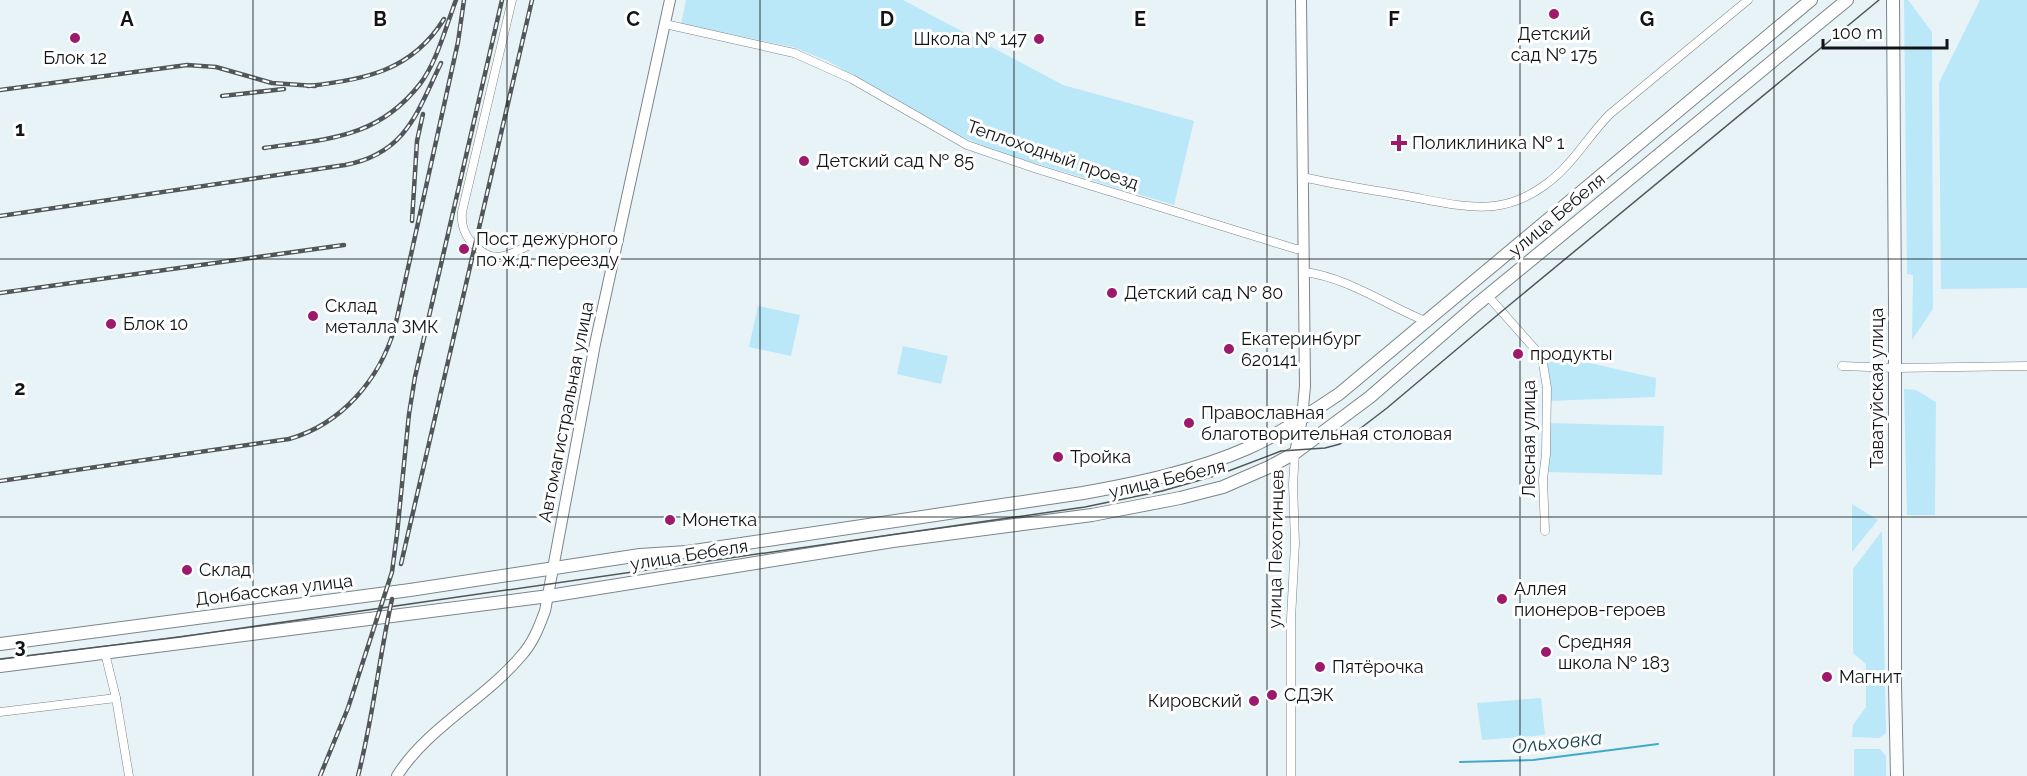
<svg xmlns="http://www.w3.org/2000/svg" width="2027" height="776" font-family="Raleway,sans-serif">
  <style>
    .green { fill: #bae8f9 }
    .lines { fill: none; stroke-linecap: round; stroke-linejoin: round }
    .stream { stroke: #43a9c9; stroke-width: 2 }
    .minor-casing { stroke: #7b8589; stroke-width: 9 }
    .secondary-casing { stroke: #7b8589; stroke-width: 12 }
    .primary-casing { stroke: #7b8589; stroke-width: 14 }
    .minor { stroke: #fff; stroke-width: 8 }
    .secondary { stroke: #fff; stroke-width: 10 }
    .primary { stroke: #fff; stroke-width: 12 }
    .tram { stroke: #515759; stroke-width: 1.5 }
    .rail-casing { stroke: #515759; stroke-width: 4.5 }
    .rail { stroke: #fff; stroke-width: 2; stroke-dasharray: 7; stroke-linecap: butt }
    .grid { fill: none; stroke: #111517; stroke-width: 1.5; stroke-opacity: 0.55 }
    .poi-dot { fill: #9c196b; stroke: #fff; stroke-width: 2 }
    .labels { text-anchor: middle; stroke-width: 6; stroke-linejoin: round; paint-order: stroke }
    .poi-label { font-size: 18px; fill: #111517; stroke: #fff; text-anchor: start }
    .street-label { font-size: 18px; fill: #111517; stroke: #fff }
    .water-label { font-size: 20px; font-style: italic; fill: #1c4856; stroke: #fff }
    .grid-label { font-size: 20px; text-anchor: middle; font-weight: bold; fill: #111517; stroke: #fff; stroke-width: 6; stroke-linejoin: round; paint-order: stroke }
  </style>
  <rect width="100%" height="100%" fill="#e8f3f8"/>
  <g class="green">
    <polygon points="686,0 903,0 1063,85 1194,121 1174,205 994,151 941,127 828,61 793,47 681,24"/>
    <polygon points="1904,0 1908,0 1932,32 1933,309 1912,340 1913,275 1907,274"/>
    <polygon points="1980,0 2027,0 2027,288 1941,289 1939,83"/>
    <polygon points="758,306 800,315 791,356 749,347"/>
    <polygon points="903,346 948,356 941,384 897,374"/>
    <polygon points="1545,353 1656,378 1655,397 1547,401"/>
    <polygon points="1904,389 1916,390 1936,402 1935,515 1907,515"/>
    <polygon points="1546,423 1664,426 1662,475 1548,472"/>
    <polygon points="1852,504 1878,520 1852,552"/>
    <polygon points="1882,531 1886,733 1879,738 1852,737 1853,725 1866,707 1866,664 1853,653 1853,569"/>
    <polygon points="1541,698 1545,735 1482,740 1477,703"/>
    <polygon points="1854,749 1880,749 1886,756 1886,776 1854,776"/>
  </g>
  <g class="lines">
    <polyline class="stream" points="1460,762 1533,760 1658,744"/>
    <g class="minor-casing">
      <g id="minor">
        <path d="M512,0L462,212C461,225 464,235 474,245C496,267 508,254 532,244C541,241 550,239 559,238C579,235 599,239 619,241"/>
        <polyline points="665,24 794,53 852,79 967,145 1037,169 1296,249 1304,249"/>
        <path d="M1303,177C1337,185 1373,190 1407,196C1435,201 1466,209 1494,206C1513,204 1530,196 1545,185C1572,166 1587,137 1610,114L1748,0"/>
        <path d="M1305,272C1349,278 1387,306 1428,322"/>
        <polyline points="1488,296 1542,357 1547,388 1546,454 1543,479 1545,531"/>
        <polyline points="1842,366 1895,368 2027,366"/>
        <polyline points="105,653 116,698 129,776"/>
        <polyline points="0,712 116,698"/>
        <polyline points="1291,776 1291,619 1295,543 1293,484 1295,453"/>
      </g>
    </g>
    <g class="secondary-casing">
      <g id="secondary">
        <polyline points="1295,453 1302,418 1305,386 1301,0"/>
        <path d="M397,776C426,729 486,698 521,656C533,643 539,627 545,611L595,344L670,0"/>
      </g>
    </g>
    <g class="primary-casing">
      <g id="primary">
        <polyline points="1893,0 1895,307 1895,685 1897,776"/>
        <path d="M0,644L410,590L640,555L687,552L1083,493C1139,483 1196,471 1248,448C1280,434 1310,413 1339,394L1811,0"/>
        <polyline points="0,666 549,596 893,541 1092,515 1180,498 1223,487 1269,467 1295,453 1370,397 1475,306 1847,0"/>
      </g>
    </g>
    <use href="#minor" class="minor"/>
    <use href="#secondary" class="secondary"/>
    <use href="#primary" class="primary"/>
    <polyline class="tram" points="0,659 180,637 1085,507 1162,491 1218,475 1281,451 1325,448 1340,444 1387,408 1501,312 1879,0"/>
    <g class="rail-casing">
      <g id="rail">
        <path d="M308,86C364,80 412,71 444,19"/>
        <polyline points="0,90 187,65 216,67 272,83 315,86"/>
        <polyline points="222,96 284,89"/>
        <path d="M264,148C327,139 377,139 420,84C437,62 446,26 456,0"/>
        <path d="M0,216L345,165C407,153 417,112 441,63"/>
        <polyline points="412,221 417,141 423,114"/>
        <polyline points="0,293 344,245"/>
        <path d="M0,481L289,439C342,424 380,379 395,327L458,42L464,0"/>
        <polyline points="401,564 532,0"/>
        <polyline points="320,776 348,708 392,572 397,534 409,414 415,377 502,0"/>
        <path d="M358,776C373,718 379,658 392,599"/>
      </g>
    </g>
    <use href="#rail" class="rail"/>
  </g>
  <path class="grid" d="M253,0V776M507,0V776M760,0V776M1014,0V776M1267,0V776M1520,0V776M1774,0V776M0,259H2027M0,517H2027"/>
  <g class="poi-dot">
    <circle cx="1554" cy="14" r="6"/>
    <circle cx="75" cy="38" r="6"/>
    <circle cx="1039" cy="39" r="6"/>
    <path d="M1396 134h6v6h6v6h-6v6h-6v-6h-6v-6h6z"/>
    <circle cx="804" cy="161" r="6"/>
    <circle cx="464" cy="249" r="6"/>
    <circle cx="1112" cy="293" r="6"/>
    <circle cx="313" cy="316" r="6"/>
    <circle cx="111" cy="324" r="6"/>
    <circle cx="1229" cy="349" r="6"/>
    <circle cx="1518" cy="354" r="6"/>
    <circle cx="1189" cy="423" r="6"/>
    <circle cx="1058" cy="457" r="6"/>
    <circle cx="670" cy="520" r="6"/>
    <circle cx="187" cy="570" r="6"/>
    <circle cx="1502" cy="599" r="6"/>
    <circle cx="1546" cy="652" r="6"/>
    <circle cx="1320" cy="667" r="6"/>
    <circle cx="1827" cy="677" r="6"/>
    <circle cx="1272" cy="695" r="6"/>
    <circle cx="1254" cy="701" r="6"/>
  </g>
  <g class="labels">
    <g class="poi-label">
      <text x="1554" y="40" text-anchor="middle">Детский<tspan x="1554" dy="21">сад № 175</tspan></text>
      <text x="1027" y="45" text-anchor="end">Школа № 147</text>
      <text x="75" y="64" text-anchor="middle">Блок 12</text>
      <text x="1412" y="149">Поликлиника № 1</text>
      <text x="816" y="167">Детский сад № 85</text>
      <text x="476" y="245">Пост дежурного<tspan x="476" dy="21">по ж.д. переезду</tspan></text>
      <text x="1124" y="299">Детский сад № 80</text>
      <text x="325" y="312">Склад<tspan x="325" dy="21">металла ЗМК</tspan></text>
      <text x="123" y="330">Блок 10</text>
      <text x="1241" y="345">Екатеринбург<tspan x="1241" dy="21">620141</tspan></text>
      <text x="1530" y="360">продукты</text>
      <text x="1201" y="419">Православная<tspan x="1201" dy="21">благотворительная столовая</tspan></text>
      <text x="1070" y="463">Тройка</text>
      <text x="682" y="526">Монетка</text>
      <text x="199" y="576">Склад</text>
      <text x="1514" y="595">Аллея<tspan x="1514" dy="21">пионеров-героев</tspan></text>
      <text x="1558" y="648">Средняя<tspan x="1558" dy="21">школа № 183</tspan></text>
      <text x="1332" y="673">Пятёрочка</text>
      <text x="1839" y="683">Магнит</text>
      <text x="1284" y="701">СДЭК</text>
      <text x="1242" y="707" text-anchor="end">Кировский</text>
    </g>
    <g class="street-label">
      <text transform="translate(1053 155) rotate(19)" y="6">Теплоходный проезд</text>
      <text transform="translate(1557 215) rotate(-40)" y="6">улица Бебеля</text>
      <text transform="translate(1877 388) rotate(-90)" y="6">Таватуйская улица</text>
      <text transform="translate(566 412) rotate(-79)" y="6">Автомагистральная улица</text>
      <text transform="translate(1529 439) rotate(-90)" y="6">Лесная улица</text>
      <text transform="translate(1167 479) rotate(-13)" y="6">улица Бебеля</text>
      <text transform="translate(1276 549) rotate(-89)" y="6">улица Пехотинцев</text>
      <text transform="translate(689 555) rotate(-9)" y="6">улица Бебеля</text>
      <text transform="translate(274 590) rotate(-7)" y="6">Донбасская улица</text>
    </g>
    <g class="water-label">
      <text transform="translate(1557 742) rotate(-6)" y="7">Ольховка</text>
    </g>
  </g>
  <g class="grid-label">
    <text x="127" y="26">A</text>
    <text x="380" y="26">B</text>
    <text x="633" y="26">C</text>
    <text x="887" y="26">D</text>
    <text x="1140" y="26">E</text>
    <text x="1394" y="26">F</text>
    <text x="1647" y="26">G</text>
    <text x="20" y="136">1</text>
    <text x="20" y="395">2</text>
    <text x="20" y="653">3</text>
  </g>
  <path d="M1823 39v9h124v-9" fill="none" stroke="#111517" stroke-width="3"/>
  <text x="1832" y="39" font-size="18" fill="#111517" stroke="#ffffff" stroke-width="4.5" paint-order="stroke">100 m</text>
</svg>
